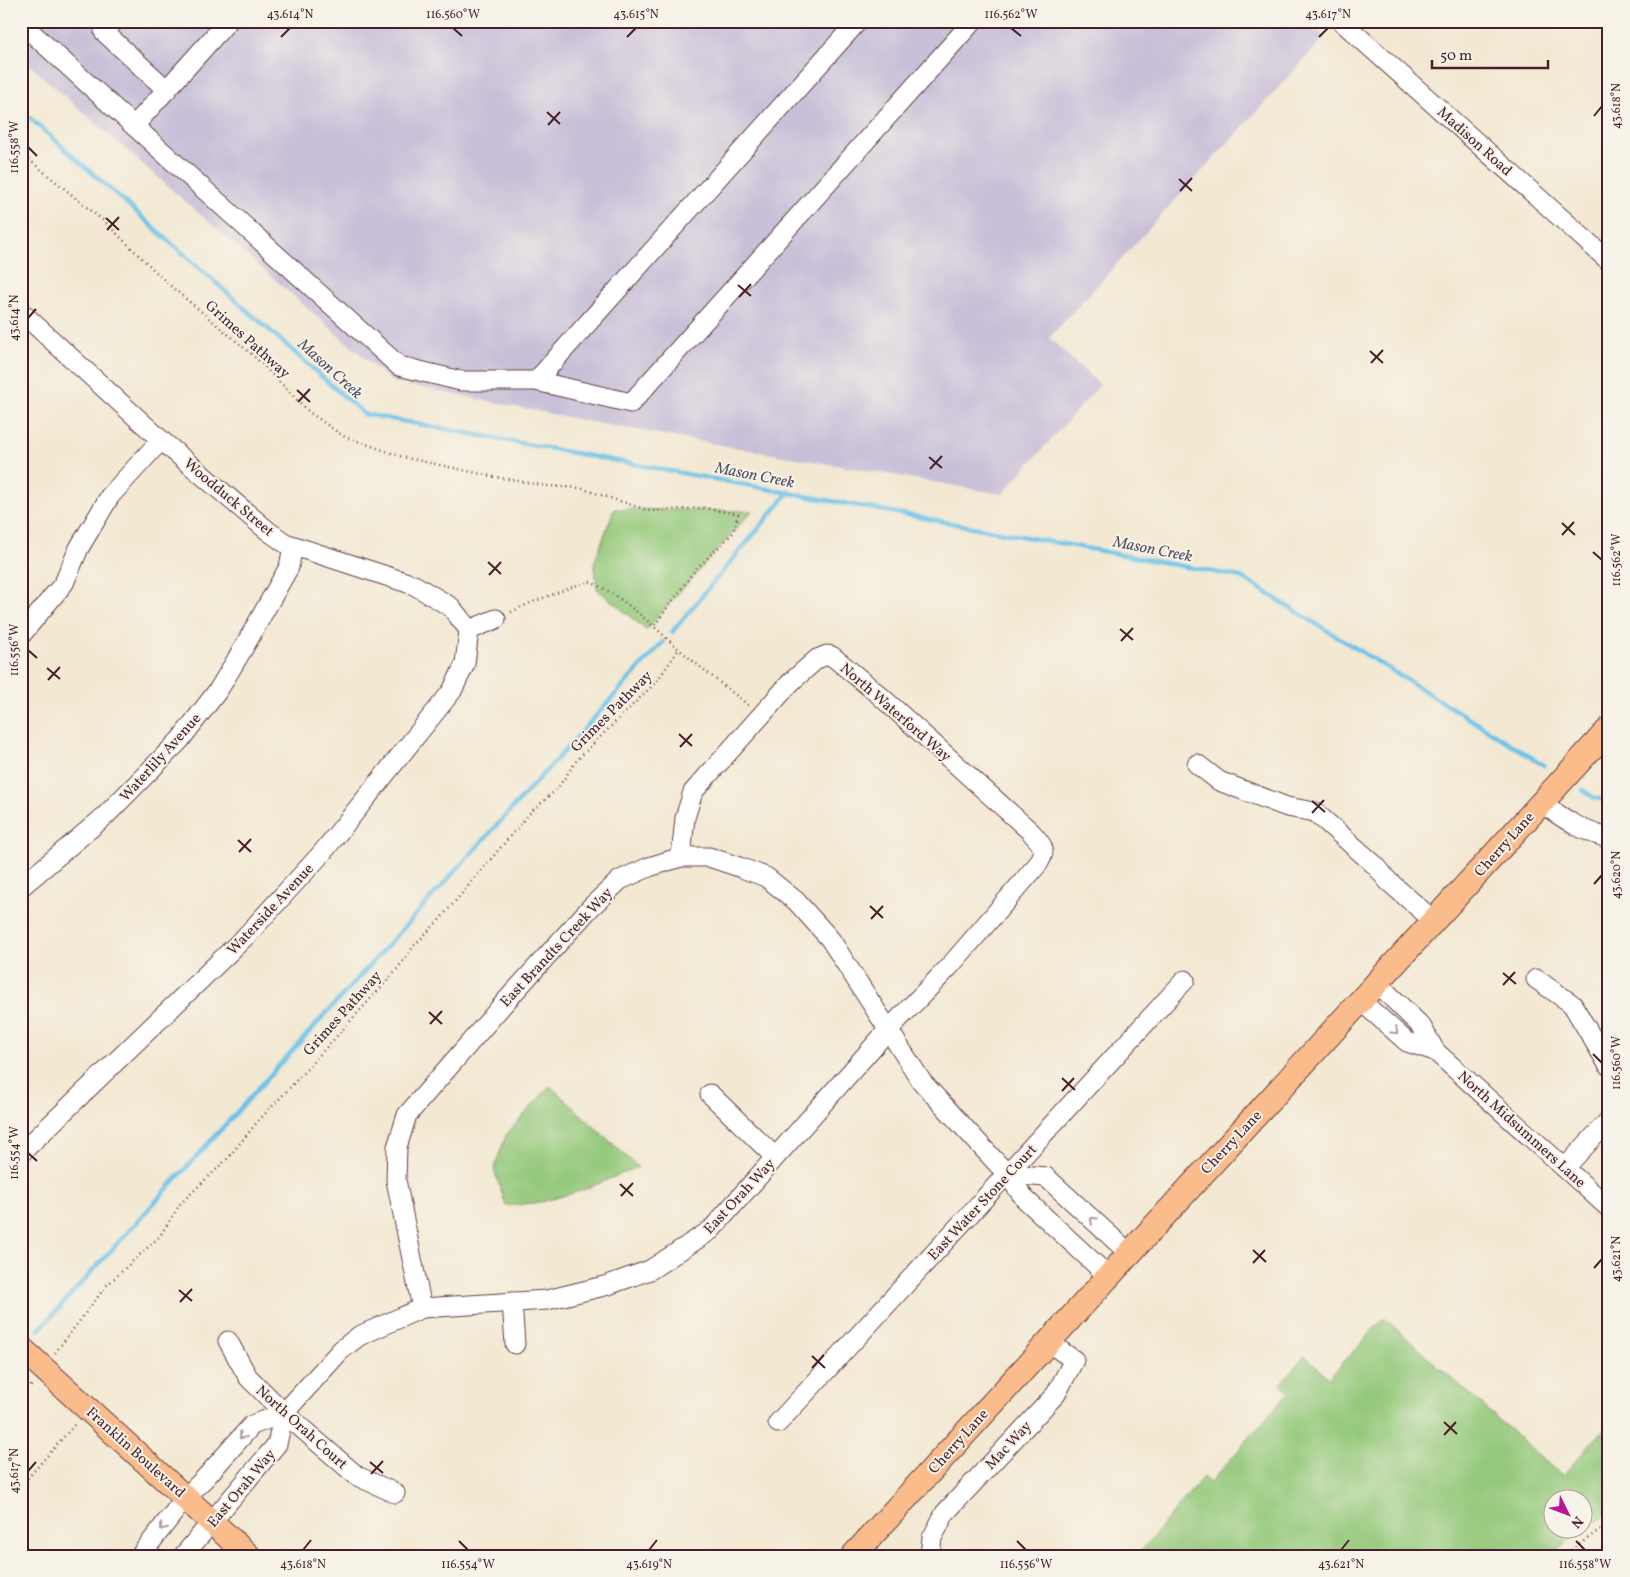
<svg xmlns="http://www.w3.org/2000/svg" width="1630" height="1577" font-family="Vollkorn,serif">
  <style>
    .industrial { fill: #c8bfd8 }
    .green { fill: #94c97b; stroke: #6f7453; fill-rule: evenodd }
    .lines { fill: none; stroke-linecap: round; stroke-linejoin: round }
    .stream { stroke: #6cc3e9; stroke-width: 4.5 }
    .minor-casing { stroke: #633d44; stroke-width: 21 }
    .major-casing { stroke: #633d44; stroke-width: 26 }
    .path { stroke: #633d44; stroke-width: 2.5; stroke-dasharray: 1 4; stroke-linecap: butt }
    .minor { stroke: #fff; stroke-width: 19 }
    .major { stroke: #f9bc8a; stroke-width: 24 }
    .oneway { stroke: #ae9aa0 }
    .ticks { fill: none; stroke: #4a1f2b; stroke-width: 2 }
    .labels { text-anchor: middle; stroke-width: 4; stroke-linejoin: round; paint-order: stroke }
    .street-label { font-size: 15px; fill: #4a1f2b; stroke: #f7f3e8 }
    .water-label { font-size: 16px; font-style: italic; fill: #545064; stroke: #f7f3e8 }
    .neatline { fill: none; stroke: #4a1f2b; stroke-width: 2 }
    .ticks-label { font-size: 12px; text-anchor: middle; fill: #4a1f2b }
  </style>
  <rect width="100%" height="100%" fill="#f7f3e8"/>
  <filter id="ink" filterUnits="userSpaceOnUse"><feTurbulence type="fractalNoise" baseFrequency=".02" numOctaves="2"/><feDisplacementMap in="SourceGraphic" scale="10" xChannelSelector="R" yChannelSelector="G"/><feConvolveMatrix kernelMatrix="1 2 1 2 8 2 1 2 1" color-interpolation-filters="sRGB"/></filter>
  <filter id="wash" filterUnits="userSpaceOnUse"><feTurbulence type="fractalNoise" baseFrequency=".0096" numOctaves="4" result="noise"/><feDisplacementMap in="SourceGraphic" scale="20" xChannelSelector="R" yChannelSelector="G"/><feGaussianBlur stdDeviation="1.12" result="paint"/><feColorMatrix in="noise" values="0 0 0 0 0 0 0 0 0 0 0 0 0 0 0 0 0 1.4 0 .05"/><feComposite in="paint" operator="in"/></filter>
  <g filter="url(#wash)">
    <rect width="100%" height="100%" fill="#f3e8d2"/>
    <polygon class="industrial" points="21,21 1308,21 1325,37 1049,338 1100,385 1002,494 601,424 392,382 21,58"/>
    <g class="green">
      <polygon points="614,509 752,511 646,630 597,589 594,563"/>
      <polygon points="550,1086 638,1167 583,1190 542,1202 506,1206 494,1169 506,1135"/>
      <path d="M1384,1318L1562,1476L1609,1424V1514L1548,1556H1137L1203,1477L1210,1483L1289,1392L1280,1384L1305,1356L1329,1378ZM1552,1500H1582V1530H1552Z"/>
    </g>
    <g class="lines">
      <g class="stream">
        <polyline points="21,110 364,414 1241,577 1544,765"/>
        <polyline points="672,632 789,492"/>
        <polyline points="1583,790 1594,798 1609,801"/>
        <polyline points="39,1330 663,642"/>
      </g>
    </g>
  </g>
  <g filter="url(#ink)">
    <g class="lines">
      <g class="minor-casing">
        <g id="minor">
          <polyline points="114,21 104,32 167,90"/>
          <polyline points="228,21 134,126 399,366 461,381 536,381 631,403 973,21"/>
          <polyline points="1341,21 1609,261"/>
          <polyline points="21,23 134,126"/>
          <polyline points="21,312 161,440 268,531 285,543 414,585 451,607 469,630"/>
          <polyline points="536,381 858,21"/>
          <polyline points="469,630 496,619"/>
          <polyline points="21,635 64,583 79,548 110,496 161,440"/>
          <polyline points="1197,764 1219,781 1287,807 1315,812 1376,866 1388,881 1434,921"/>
          <path d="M1542,803C1562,818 1583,832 1609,838"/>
          <polyline points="21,887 105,816 180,740 219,689 244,647 289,567 293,546"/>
          <polyline points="1536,979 1572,1004 1609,1066"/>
          <polyline points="1377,983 1421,1026 1435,1051 1609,1208"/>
          <polyline points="1361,1001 1407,1042 1435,1051"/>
          <polyline points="710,1094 775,1157"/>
          <polyline points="21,1153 247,935 322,853 452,691 465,664 469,630"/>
          <polyline points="1565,1168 1609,1120"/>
          <polyline points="1108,1276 1025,1199 1007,1174 1046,1177 1129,1253"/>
          <polyline points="512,1302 515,1344"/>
          <polyline points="422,1308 396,1180 397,1147 407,1115 506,1001 591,907 620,880 649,867 681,857 709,857 739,867 766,877 796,901 830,939 922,1082 1007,1174"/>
          <polyline points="228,1341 248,1377 284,1413 357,1476 395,1493"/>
          <polyline points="778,1423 1185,980"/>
          <path d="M140,1556L186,1497L206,1477L252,1425L284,1413L341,1350L359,1336L422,1308L547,1300L608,1285L650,1270L711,1230L888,1030L949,967L1038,864C1048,848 1042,845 1031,832L878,694L832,656L827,655L817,659L791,682L693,792L685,818L681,857"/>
          <polyline points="183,1556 277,1444 284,1413"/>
          <polyline points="930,1556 932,1538 945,1513 1056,1394 1074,1360 1048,1342"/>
        </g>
      </g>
      <g class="major-casing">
        <g id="major">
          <polyline points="21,1348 249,1556"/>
          <polyline points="853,1556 1609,729"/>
        </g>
      </g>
      <g class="path">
        <polyline points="21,153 106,223 166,282 255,357 309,412 343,436 403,457 495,477 547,486 580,488 650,511 704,508 738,514 733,533 695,570 654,626"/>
        <path d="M511,612L530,603L588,581C624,596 651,625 680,650C702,669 726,687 748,705"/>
        <polyline points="55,1353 107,1285 160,1236 180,1204 227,1159 259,1120 285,1093 395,972 413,947 441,918 530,813 557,789 577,760 657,681 679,649"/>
        <polyline points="21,1389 30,1387 33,1383"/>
        <polyline points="21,1486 76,1423"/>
        <polyline points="1563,1556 1609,1523"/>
        <polyline points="1592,1556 1609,1544"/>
      </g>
      <use href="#minor" class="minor"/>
      <use href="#major" class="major"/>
    </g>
    <defs><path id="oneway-chevron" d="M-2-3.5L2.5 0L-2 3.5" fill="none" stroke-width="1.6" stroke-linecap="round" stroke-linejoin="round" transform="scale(1.25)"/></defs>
    <g class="oneway">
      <use href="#oneway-chevron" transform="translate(1395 1031) rotate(42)"/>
      <use href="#oneway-chevron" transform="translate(1093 1220) rotate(-137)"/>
      <use href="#oneway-chevron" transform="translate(242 1436) rotate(131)"/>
      <use href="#oneway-chevron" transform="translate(163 1527) rotate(128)"/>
    </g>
  </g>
  <path class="ticks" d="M453,28L462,36M1011,28L1021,36M281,37L290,28M627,37L636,28M1319,37L1328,28M547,112L560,124M1594,116L1602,106M548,125L560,112M28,147L37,156M1179,179L1192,191M1180,191L1192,178M106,218L119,230M107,230L119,217M738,285L751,296M739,297L751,284M28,318L36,309M1370,351L1383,363M1371,363L1383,350M297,390L310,402M298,402L310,389M929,457L942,468M930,469L942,456M1562,523L1575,535M1562,535L1574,522M1593,552L1602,560M488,562L501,574M489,575L501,562M1120,629L1133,640M1121,641L1133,628M28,650L37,658M47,668L60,679M48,680L60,667M679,734L692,746M680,747L692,734M1312,801L1325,812M1312,813L1324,800M238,840L251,852M239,852L251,839M1594,884L1602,875M870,906L883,918M871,919L883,906M1503,973L1516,984M1503,985L1515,972M429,1012L442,1024M430,1024L442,1011M1593,1054L1602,1063M1062,1078L1075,1090M1062,1091L1074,1078M28,1153L37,1161M620,1184L633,1196M621,1196L633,1183M1253,1250L1266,1262M1253,1263L1265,1250M1594,1268L1602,1259M179,1290L192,1301M180,1302L192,1289M812,1356L825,1368M812,1368L824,1355M1444,1422L1457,1434M1444,1435L1456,1422M370,1462L383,1473M28,1471L36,1462M371,1474L383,1461M459,1541L468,1550M1017,1541L1026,1550M1576,1541L1585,1550M303,1550L311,1540M649,1550L657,1540M1341,1550L1349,1540"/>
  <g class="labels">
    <g class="street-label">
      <text transform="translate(1475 141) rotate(42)" y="5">Madison Road</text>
      <text transform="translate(248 339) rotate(42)" y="5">Grimes Pathway</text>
      <text transform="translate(229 497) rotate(40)" y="5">Woodduck Street</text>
      <text transform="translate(611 711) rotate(-45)" y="5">Grimes Pathway</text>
      <text transform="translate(896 712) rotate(41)" y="5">North Waterford Way</text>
      <text transform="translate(160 757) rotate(-48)" y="5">Waterlily Avenue</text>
      <text transform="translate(1504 844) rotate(-48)" y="5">Cherry Lane</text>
      <text transform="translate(270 909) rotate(-47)" y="5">Waterside Avenue</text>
      <text transform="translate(556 947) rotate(-47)" y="5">East Brandts Creek Way</text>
      <text transform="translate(342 1013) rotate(-48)" y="5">Grimes Pathway</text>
      <text transform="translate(1522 1129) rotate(42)" y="5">North Midsummers Lane</text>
      <text transform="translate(1231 1142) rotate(-47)" y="5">Cherry Lane</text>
      <text transform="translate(739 1196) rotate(-47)" y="5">East Orah Way</text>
      <text transform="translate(982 1202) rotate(-47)" y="5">East Water Stone Court</text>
      <text transform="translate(302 1427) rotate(42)" y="5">North Orah Court</text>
      <text transform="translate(958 1441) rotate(-48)" y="5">Cherry Lane</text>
      <text transform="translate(1008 1445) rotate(-47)" y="5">Mac Way</text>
      <text transform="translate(136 1452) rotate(42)" y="5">Franklin Boulevard</text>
      <text transform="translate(241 1488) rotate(-50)" y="5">East Orah Way</text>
    </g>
    <g class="water-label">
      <text transform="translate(331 368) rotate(42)" y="6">Mason Creek</text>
      <text transform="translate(755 474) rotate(11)" y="6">Mason Creek</text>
      <text transform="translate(1153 548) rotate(11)" y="6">Mason Creek</text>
    </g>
  </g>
  <rect width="1630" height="1577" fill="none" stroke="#f7f3e8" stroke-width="55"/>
  <g transform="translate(1568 1514) rotate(132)"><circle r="24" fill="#f7f3e8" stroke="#b29e9c"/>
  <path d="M0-4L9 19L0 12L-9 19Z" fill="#b5179e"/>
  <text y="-8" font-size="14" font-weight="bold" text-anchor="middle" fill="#4a1f2b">N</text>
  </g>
  <path d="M1432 60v8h116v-8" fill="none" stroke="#4a1f2b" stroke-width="2.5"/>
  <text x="1440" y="60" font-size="15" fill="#4a1f2b" stroke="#f7f3e8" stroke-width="4" paint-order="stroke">50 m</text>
  <rect x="28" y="28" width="1574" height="1522" class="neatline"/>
  <g class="ticks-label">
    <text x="290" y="18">43.614°N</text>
    <text x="453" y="18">116.560°W</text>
    <text x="636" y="18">43.615°N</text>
    <text x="1011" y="18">116.562°W</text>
    <text x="1328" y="18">43.617°N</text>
    <text transform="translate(1616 106) rotate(-90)" y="4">43.618°N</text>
    <text transform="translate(14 147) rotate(-90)" y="4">116.558°W</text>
    <text transform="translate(14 318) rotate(-90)" y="4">43.614°N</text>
    <text transform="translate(1616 560) rotate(-90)" y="4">116.562°W</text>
    <text transform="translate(14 650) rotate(-90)" y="4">116.556°W</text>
    <text transform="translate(1616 875) rotate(-90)" y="4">43.620°N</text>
    <text transform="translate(1616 1063) rotate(-90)" y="4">116.560°W</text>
    <text transform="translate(14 1153) rotate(-90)" y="4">116.554°W</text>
    <text transform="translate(1616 1259) rotate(-90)" y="4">43.621°N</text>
    <text transform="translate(14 1471) rotate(-90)" y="4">43.617°N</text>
    <text x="303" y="1568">43.618°N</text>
    <text x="468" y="1568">116.554°W</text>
    <text x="649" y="1568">43.619°N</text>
    <text x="1026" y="1568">116.556°W</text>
    <text x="1341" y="1568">43.621°N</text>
    <text x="1585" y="1568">116.558°W</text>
  </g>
</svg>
